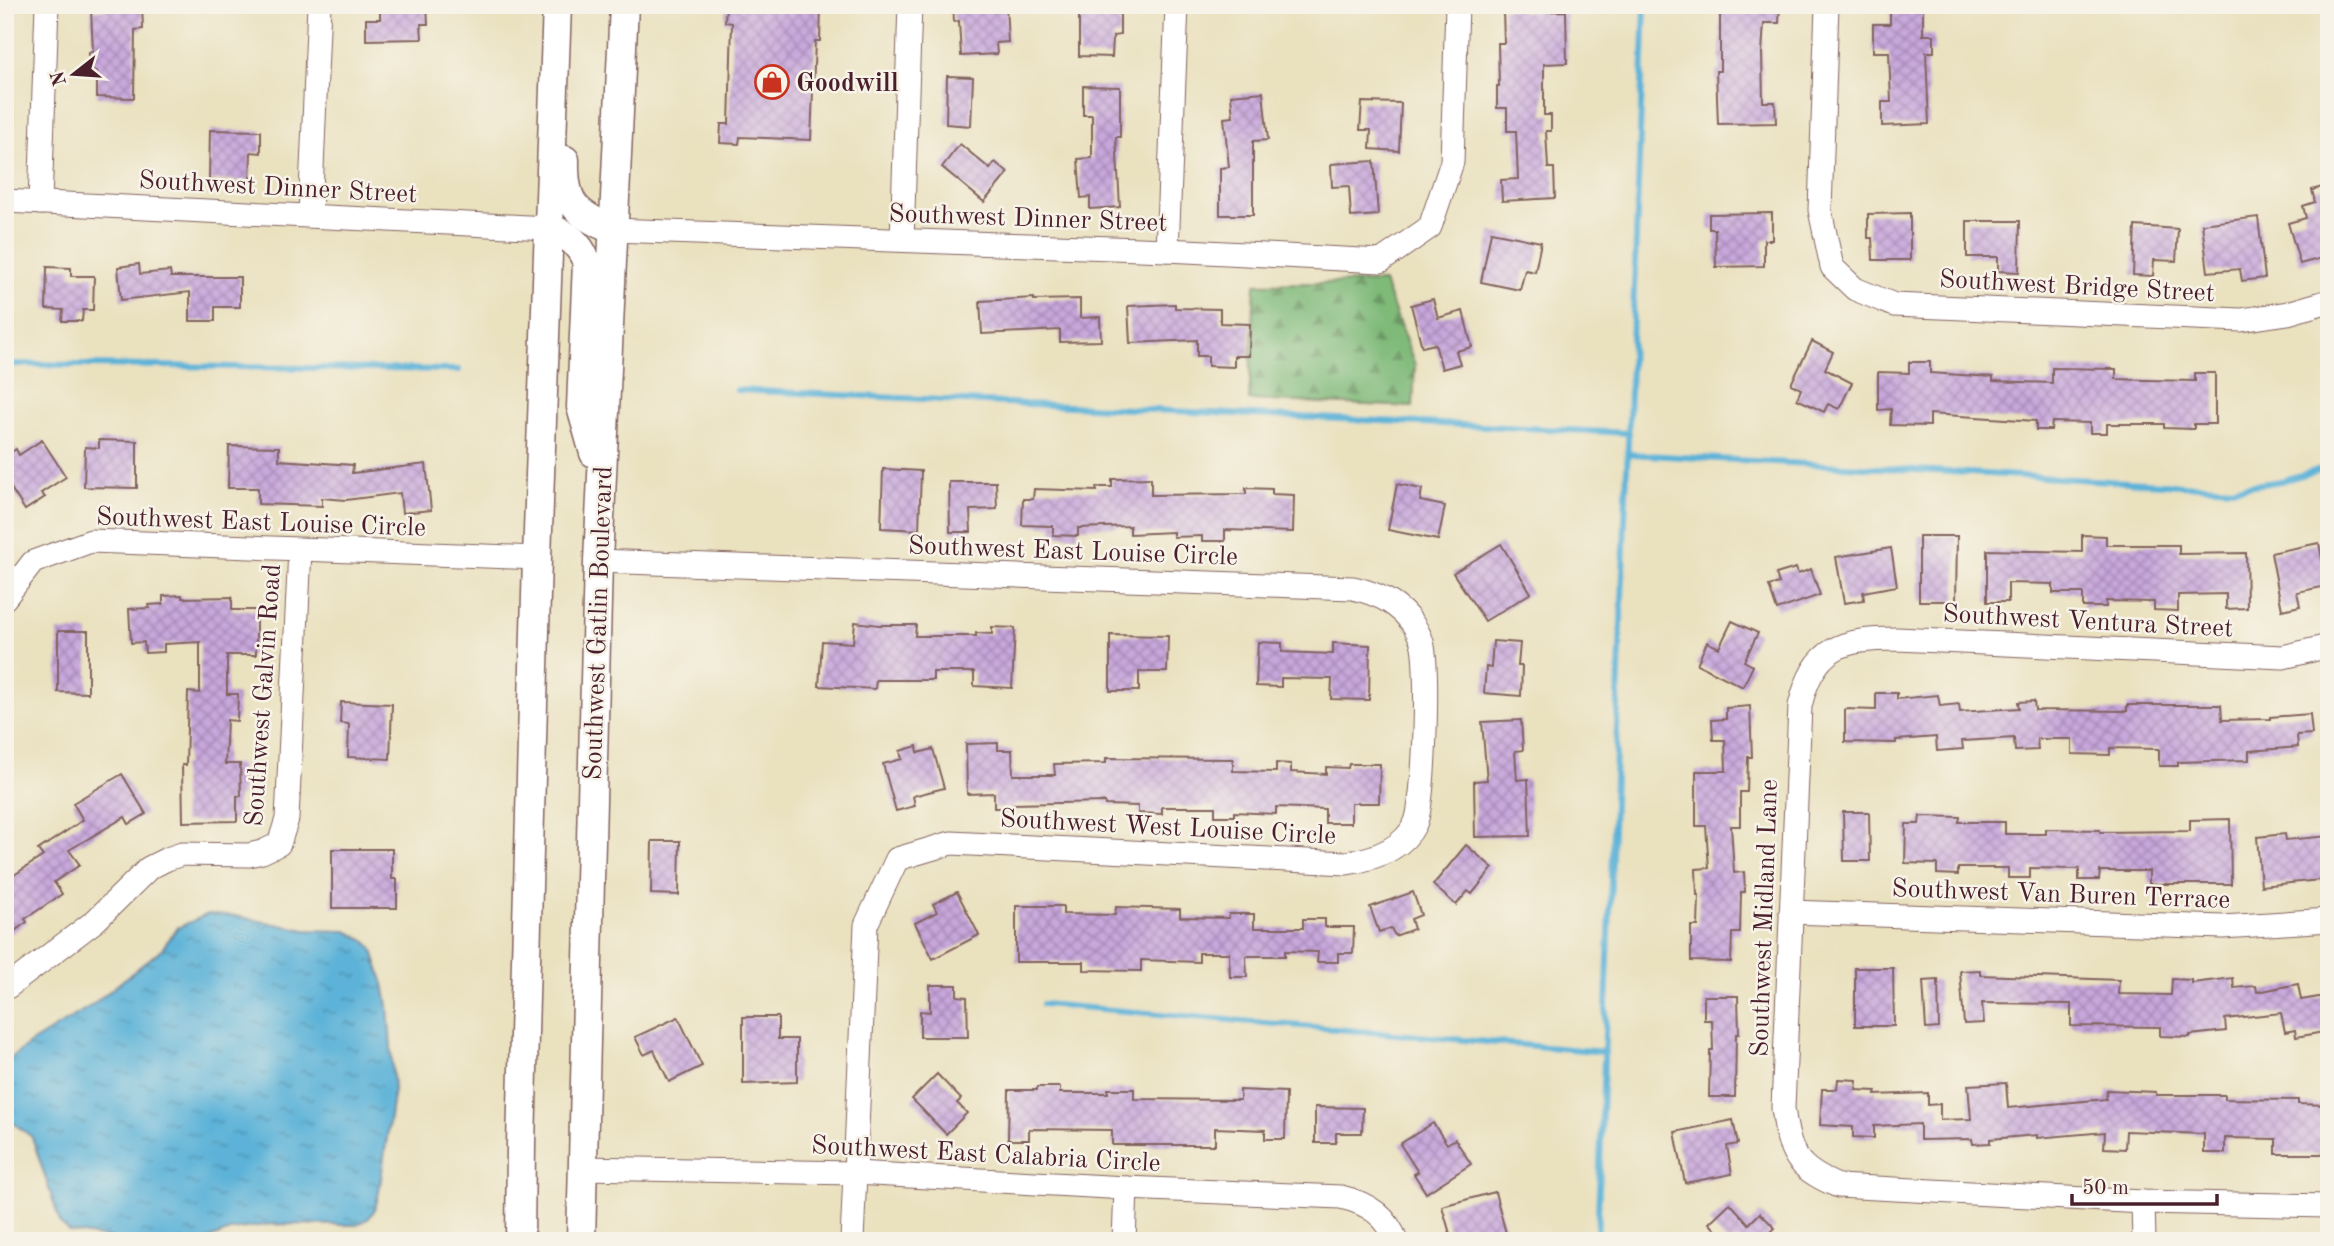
<svg xmlns="http://www.w3.org/2000/svg" width="2334" height="1246" font-family="'Old Standard TT',serif">
  <style>
    .forest { fill: url(#forest-firs); stroke: #646c52; stroke-width: 2 }
    .water { fill: url(#water-ripples); stroke: #526882; stroke-width: 2 }
    .lines { fill: none; stroke-linecap: round; stroke-linejoin: round }
    .stream { stroke: #5bb2d8; stroke-width: 6 }
    .building { fill: url(#building-cross-hatch) }
    .minor-casing { stroke: #82635f; stroke-width: 25 }
    .major-casing { stroke: #82635f; stroke-width: 31 }
    .minor { stroke: #fff; stroke-width: 23 }
    .major { stroke: #fff; stroke-width: 28 }
    .labels { text-anchor: middle; stroke-width: 5; stroke-linejoin: round; paint-order: stroke }
    .poi-label { font-size: 26px; font-weight: bold; fill: #4a1f2b; stroke: #f7f3e8; text-anchor: start }
    .street-label { font-size: 26px; fill: #4a1f2b; stroke: #f7f3e8 }
  </style>
  <defs>
    <pattern id="forest-firs" width="22" height="20" patternUnits="userSpaceOnUse" patternTransform="scale(1.75)"><rect width="22" height="20" fill="#7fba79"/><path d="M5 1l3.5 6h-7zM16 11l3.5 6h-7z" fill="#6a9763"/></pattern>
    <pattern id="water-ripples" width="26" height="14" patternUnits="userSpaceOnUse" patternTransform="scale(1.75)"><rect width="26" height="14" fill="#5bb2d8"/><path d="M2 4q2-2 4 0t4 0M15 11q2-2 4 0t4 0" fill="none" stroke="#4d90af"/></pattern>
    <pattern id="building-cross-hatch" width="8" height="8" patternUnits="userSpaceOnUse" patternTransform="scale(1.75)"><rect width="8" height="8" fill="#c8a7dc"/><path d="M0 0l8 8M0 8l8-8" fill="none" stroke="#a487b3"/></pattern>
  </defs>
  <rect width="100%" height="100%" fill="#f7f3e8"/>
  <filter id="ink" filterUnits="userSpaceOnUse"><feTurbulence type="fractalNoise" baseFrequency=".0143" numOctaves="2"/><feDisplacementMap in="SourceGraphic" scale="14" xChannelSelector="R" yChannelSelector="G"/><feConvolveMatrix kernelMatrix="1 2 1 2 8 2 1 2 1" color-interpolation-filters="sRGB"/></filter>
  <filter id="wash" filterUnits="userSpaceOnUse"><feTurbulence type="fractalNoise" baseFrequency=".00686" numOctaves="4" result="noise"/><feDisplacementMap in="SourceGraphic" scale="28" xChannelSelector="R" yChannelSelector="G"/><feGaussianBlur stdDeviation="1.57" result="paint"/><feColorMatrix in="noise" values="0 0 0 0 0 0 0 0 0 0 0 0 0 0 0 0 0 1.4 0 .05"/><feComposite in="paint" operator="in"/></filter>
  <g filter="url(#wash)">
    <rect width="100%" height="100%" fill="#eae1bf"/>
    <polygon class="forest" points="1384,282 1415,365 1413,407 1249,400 1255,284"/>
    <polygon class="water" points="208,914 236,916 305,930 347,931 365,940 372,948 384,984 388,1006 394,1089 379,1192 375,1209 369,1218 357,1225 271,1224 232,1230 205,1241 126,1241 70,1232 61,1225 32,1137 8,1119 5,1113 5,1063 28,1045 92,1005 162,949 177,928"/>
    <g class="lines">
      <g class="stream">
        <polyline points="5,364 459,370"/>
        <polyline points="737,390 1629,433"/>
        <polyline points="1628,454 2234,488 2281,481 2329,467"/>
        <polyline points="1043,1004 1605,1052"/>
        <polyline points="1597,1241 1645,5"/>
      </g>
    </g>
    <g id="blocks">
      <g class="building">
        <polygon points="107,5 142,5 143,29 135,30 134,98 97,97 97,71 89,71 89,52 93,52 91,10 107,9"/>
        <polygon points="380,5 427,5 428,24 421,24 422,39 366,40 366,19 380,19"/>
        <polygon points="726,5 821,5 820,41 815,41 811,140 740,137 739,144 720,143 721,124 729,124 732,23 725,22"/>
        <polygon points="953,5 1006,5 1008,42 996,43 997,54 961,56 959,21 954,22"/>
        <polygon points="1720,5 1780,5 1779,23 1764,23 1762,52 1763,102 1775,102 1776,123 1718,124 1716,71 1720,71"/>
        <polygon points="1890,5 1923,5 1923,35 1934,35 1934,52 1926,52 1929,124 1882,126 1882,102 1891,102 1889,52 1873,52 1873,24 1890,24"/>
        <polygon points="1522,8 1522,12 1566,11 1567,63 1544,64 1544,115 1551,115 1551,131 1546,131 1548,168 1554,168 1555,198 1502,201 1501,180 1518,179 1516,131 1507,131 1507,108 1497,108 1497,86 1499,86 1498,43 1504,43 1503,9"/>
        <polygon points="1079,11 1120,11 1120,35 1113,36 1112,57 1079,56"/>
        <polygon points="947,76 973,77 971,126 946,124"/>
        <polygon points="1083,86 1120,87 1120,137 1116,137 1120,207 1090,209 1090,197 1081,198 1078,159 1092,158 1092,115 1083,115"/>
        <polygon points="1263,92 1268,140 1253,141 1253,215 1220,215 1220,168 1229,167 1224,118 1233,117 1231,95"/>
        <polygon points="1362,102 1401,103 1399,151 1370,149 1371,130 1360,130"/>
        <polygon points="210,130 261,131 261,153 251,152 250,181 209,180"/>
        <polygon points="960,144 990,169 995,162 1008,173 984,202 942,167"/>
        <polygon points="1374,161 1378,215 1351,217 1349,186 1332,187 1331,164"/>
        <polygon points="2329,185 2329,256 2300,264 2288,223 2306,218 2303,206 2315,202 2312,190"/>
        <polygon points="1772,213 1772,240 1764,240 1764,266 1716,267 1715,229 1709,229 1709,214"/>
        <polygon points="1910,213 1910,260 1873,260 1872,238 1868,238 1868,214"/>
        <polygon points="2258,217 2265,278 2242,281 2240,269 2208,272 2202,224"/>
        <polygon points="1967,221 2020,221 2019,272 1998,271 1998,257 1967,257"/>
        <polygon points="2135,226 2178,229 2176,261 2154,260 2153,276 2133,275"/>
        <polygon points="1491,232 1541,242 1535,272 1525,270 1520,290 1481,282"/>
        <polygon points="139,264 140,274 170,271 171,277 240,277 240,307 215,307 215,321 190,321 190,292 121,300 118,267"/>
        <polygon points="47,267 71,268 71,276 94,276 93,310 83,310 82,321 62,321 63,310 46,309"/>
        <polygon points="1034,298 1034,300 1080,299 1080,318 1100,317 1101,341 1060,342 1060,330 982,334 980,301"/>
        <polygon points="1433,299 1438,318 1463,311 1472,347 1456,351 1460,364 1442,369 1435,344 1422,347 1411,305"/>
        <polygon points="1175,304 1175,308 1220,309 1220,323 1250,324 1249,356 1234,356 1234,367 1208,366 1208,356 1197,356 1197,340 1130,343 1128,306"/>
        <polygon points="1812,341 1833,352 1825,369 1852,383 1839,409 1828,404 1824,412 1797,399 1801,389 1791,384"/>
        <polygon points="1909,362 1930,362 1930,373 1993,377 1993,381 2052,383 2052,368 2116,369 2116,379 2145,380 2195,381 2195,373 2215,373 2215,424 2194,424 2194,429 2164,428 2164,424 2107,424 2107,433 2090,433 2090,423 2052,422 2051,430 2036,430 2036,421 1930,414 1930,426 1890,425 1891,409 1878,410 1878,372 1909,373"/>
        <polygon points="42,440 66,477 41,493 45,497 25,510 5,479 5,457 16,449 19,455"/>
        <polygon points="99,440 137,441 137,488 84,487 85,447 99,448"/>
        <polygon points="229,446 279,447 279,460 353,465 352,473 426,464 431,510 402,513 400,493 346,500 322,498 322,506 258,504 258,488 228,488"/>
        <polygon points="883,469 921,471 919,530 881,528"/>
        <polygon points="1151,478 1151,495 1246,494 1246,488 1272,489 1272,494 1294,495 1293,532 1225,530 1225,541 1202,541 1202,536 1173,537 1173,532 1130,534 1130,526 1078,528 1078,536 1053,535 1053,526 1022,525 1023,499 1033,499 1034,489 1097,491 1096,487 1112,487 1112,479"/>
        <polygon points="949,482 996,482 997,509 970,510 971,532 950,532"/>
        <polygon points="1397,484 1422,489 1420,501 1445,506 1438,540 1388,530"/>
        <polygon points="2082,535 2106,536 2106,545 2179,545 2179,554 2246,553 2247,608 2226,609 2226,594 2178,595 2178,611 2154,610 2154,602 2106,601 2106,607 2083,607 2083,593 2053,593 2053,584 2008,583 2008,602 1987,602 1987,550 2082,552"/>
        <polygon points="1919,536 1957,536 1956,601 1919,601"/>
        <polygon points="2319,543 2327,586 2297,592 2300,606 2282,610 2271,553"/>
        <polygon points="1501,544 1531,593 1485,621 1453,573"/>
        <polygon points="1891,548 1897,586 1863,592 1864,600 1844,603 1836,557"/>
        <polygon points="1796,568 1798,574 1811,569 1820,595 1777,610 1769,586 1779,583 1776,574"/>
        <polygon points="182,595 182,598 232,597 232,610 256,610 256,655 227,655 227,694 238,694 237,721 227,720 225,764 240,764 241,796 237,796 237,821 183,822 182,765 186,765 188,692 200,693 200,642 164,644 164,652 145,653 144,642 131,643 129,609 150,608 149,605 163,604 163,596"/>
        <polygon points="1732,621 1758,633 1744,661 1753,666 1743,687 1697,664 1707,642 1719,648"/>
        <polygon points="855,622 879,625 916,625 915,636 976,636 976,633 992,634 992,627 1015,628 1012,688 974,686 974,672 933,672 933,680 876,680 875,689 819,686 822,641 853,643"/>
        <polygon points="58,631 88,631 88,693 58,692"/>
        <polygon points="1110,635 1168,636 1167,672 1139,672 1139,691 1110,691"/>
        <polygon points="1493,641 1520,643 1518,666 1522,666 1521,696 1484,693 1486,667 1491,668"/>
        <polygon points="1258,642 1282,643 1282,652 1333,654 1333,643 1370,645 1369,700 1331,699 1332,679 1281,678 1281,687 1256,686"/>
        <polygon points="1876,693 1897,693 1897,699 1938,695 1940,706 1959,704 1960,712 2019,708 2018,702 2034,701 2035,710 2127,711 2127,705 2221,705 2222,720 2270,719 2270,717 2310,714 2312,734 2297,735 2298,747 2249,751 2249,760 2178,762 2178,766 2159,766 2159,749 2110,748 2110,755 2072,754 2072,739 2037,739 2038,750 2015,751 2014,738 1962,741 1963,749 1937,751 1936,737 1896,740 1896,743 1845,742 1845,709 1876,710"/>
        <polygon points="341,702 392,704 390,759 348,757 349,724 340,723"/>
        <polygon points="1750,706 1752,757 1748,757 1747,792 1740,792 1740,826 1731,826 1734,873 1744,872 1745,892 1741,892 1740,933 1732,933 1731,962 1691,961 1691,926 1698,926 1699,895 1697,895 1696,869 1709,868 1706,826 1696,826 1696,771 1726,771 1725,740 1713,740 1712,720 1726,719 1726,708"/>
        <polygon points="1521,720 1523,750 1515,751 1517,780 1528,779 1530,836 1475,837 1474,781 1487,780 1482,722"/>
        <polygon points="998,743 998,750 1012,750 1013,775 1055,775 1054,764 1106,763 1106,758 1233,759 1233,771 1276,772 1276,763 1291,764 1291,772 1326,774 1326,767 1348,768 1349,764 1380,764 1379,803 1351,803 1351,823 1325,823 1325,809 1276,807 1276,814 1234,812 1234,816 1215,816 1215,807 1162,807 1162,814 1138,813 1138,806 1105,805 1105,802 1013,804 1013,808 994,808 994,793 967,794 966,744"/>
        <polygon points="917,746 918,753 933,749 944,788 913,796 915,806 896,811 883,764 902,759 900,751"/>
        <polygon points="122,774 146,814 129,824 125,817 69,850 80,865 54,882 62,894 25,919 27,922 5,938 5,881 43,856 38,850 83,820 73,803"/>
        <polygon points="1843,812 1869,812 1870,861 1844,861"/>
        <polygon points="1920,816 1960,817 1959,822 2005,822 2005,834 2046,834 2046,829 2100,830 2100,832 2190,831 2190,820 2230,819 2231,884 2149,884 2149,871 2100,871 2099,880 2079,880 2079,869 2030,868 2030,878 2008,878 2008,868 1958,868 1958,875 1937,874 1937,864 1905,863 1906,824 1919,824"/>
        <polygon points="2285,834 2286,840 2329,836 2329,879 2261,886 2257,837"/>
        <polygon points="652,841 680,841 679,895 651,894"/>
        <polygon points="1466,845 1493,868 1472,894 1468,891 1456,905 1433,885"/>
        <polygon points="332,849 392,849 392,879 397,879 397,908 332,908"/>
        <polygon points="957,892 979,935 933,959 915,923 937,912 933,904"/>
        <polygon points="1413,892 1421,915 1411,919 1414,929 1395,936 1391,928 1379,932 1370,907"/>
        <polygon points="1016,906 1063,906 1063,914 1115,915 1116,907 1180,909 1180,917 1229,918 1229,914 1254,914 1254,928 1303,928 1303,919 1325,919 1325,927 1354,927 1353,953 1338,953 1338,962 1317,962 1318,952 1285,951 1285,956 1246,956 1247,977 1230,977 1229,953 1199,953 1199,962 1141,960 1141,971 1084,970 1084,962 1016,962"/>
        <polygon points="1855,968 1893,968 1894,1026 1855,1026"/>
        <polygon points="1980,970 1980,975 2119,980 2118,994 2171,995 2172,979 2192,980 2192,983 2233,978 2234,988 2256,986 2257,992 2298,984 2301,1000 2325,996 2329,1031 2296,1037 2295,1030 2285,1032 2281,1013 2225,1019 2226,1031 2190,1035 2190,1037 2160,1036 2160,1027 2071,1026 2071,1004 1982,1003 1984,1023 1964,1024 1960,971"/>
        <polygon points="1938,980 1939,1028 1926,1029 1923,981"/>
        <polygon points="930,985 957,985 957,996 967,997 968,1037 920,1037 920,1011 930,1012"/>
        <polygon points="1704,996 1738,996 1739,1034 1736,1034 1735,1097 1709,1097 1710,1050 1713,1050 1712,1020 1704,1020"/>
        <polygon points="678,1017 702,1066 669,1082 654,1050 644,1055 635,1037"/>
        <polygon points="743,1017 778,1017 778,1039 797,1039 797,1082 743,1084"/>
        <polygon points="937,1074 961,1099 957,1103 967,1113 946,1134 912,1099"/>
        <polygon points="1838,1079 1857,1080 1856,1090 1876,1091 1875,1095 1928,1093 1928,1105 1940,1104 1940,1120 1971,1119 1968,1085 2006,1083 2008,1108 2106,1099 2107,1090 2156,1092 2156,1095 2225,1095 2225,1099 2298,1100 2298,1104 2329,1105 2329,1154 2276,1154 2276,1139 2225,1138 2225,1153 2204,1153 2204,1134 2126,1131 2125,1149 2104,1148 2105,1132 2037,1138 2037,1135 1990,1139 1990,1143 1973,1144 1972,1139 1920,1140 1920,1124 1874,1126 1874,1138 1853,1137 1853,1127 1820,1125 1822,1089 1837,1089"/>
        <polygon points="1037,1087 1060,1087 1060,1093 1108,1093 1108,1089 1134,1089 1134,1099 1240,1100 1240,1090 1286,1092 1285,1139 1265,1139 1265,1130 1215,1128 1215,1145 1112,1145 1112,1130 1029,1129 1029,1140 1008,1140 1009,1090 1037,1090"/>
        <polygon points="1315,1107 1363,1108 1362,1133 1336,1133 1336,1143 1315,1143"/>
        <polygon points="1733,1120 1738,1144 1727,1146 1732,1174 1685,1183 1675,1132"/>
        <polygon points="1433,1123 1447,1144 1455,1139 1471,1164 1426,1193 1414,1174 1418,1172 1400,1144"/>
        <polygon points="1495,1192 1508,1241 1452,1241 1442,1206"/>
        <polygon points="1730,1203 1749,1224 1760,1213 1775,1228 1764,1239 1766,1241 1726,1241 1709,1223"/>
      </g>
    </g>
  </g>
  <g filter="url(#ink)">
    <use href="#blocks" fill-opacity="0" stroke="#82635f" stroke-width="2"/>
    <g class="lines">
      <g class="minor-casing">
        <g id="minor">
          <polyline points="1827,5 1820,210 1832,267 1855,289 1894,305 2241,320 2288,313 2329,301"/>
          <polyline points="2328,5 2329,6"/>
          <polyline points="5,201 548,228"/>
          <polyline points="40,203 47,5"/>
          <polyline points="310,215 319,5"/>
          <polyline points="613,230 1167,250 1381,261 1430,227 1452,162 1457,5"/>
          <polyline points="902,240 910,5"/>
          <polyline points="1167,250 1177,5"/>
          <path d="M598,561L1353,588C1379,594 1400,604 1415,627C1417,631 1421,637 1422,642C1429,665 1425,804 1415,824C1403,849 1373,859 1347,863L951,843L897,859L866,925L852,1241"/>
          <polyline points="5,598 33,562 91,541 537,558"/>
          <path d="M2329,646L2283,657L1897,639C1841,639 1814,647 1800,706L1783,1108C1789,1153 1795,1168 1838,1186L2143,1202L2329,1206"/>
          <polyline points="1791,912 2223,927 2329,920"/>
          <polyline points="5,989 95,921 149,868 167,859 182,854 249,855 262,852 279,844 287,819 300,550"/>
          <path d="M582,1168L855,1173L1126,1188L1341,1197C1367,1203 1387,1215 1396,1241"/>
          <polyline points="2143,1202 2144,1241"/>
          <polyline points="1124,1241 1126,1188"/>
        </g>
      </g>
      <g class="major-casing">
        <g id="major">
          <path d="M565,160C564,203 574,213 613,230"/>
          <path d="M548,228C568,234 579,243 587,262L581,407L594,453"/>
          <polyline points="520,1241 521,1144 537,558 557,5"/>
          <polyline points="581,1241 598,561 624,5"/>
        </g>
      </g>
      <use href="#minor" class="minor"/>
      <use href="#major" class="major"/>
    </g>
  </g>
  <defs>
    <g id="shop-ring" transform="scale(1.75)"><circle r="9.5" fill="#f7f3e8" stroke="#c8321e" stroke-width="1.5"/><path d="M-5-2.5h2.3a2.7 3.5 0 0 1 5.4 0H5L5.5 6h-11ZM-1.5-2.5h3a1.5 2.3 0 0 0-3 0Z" fill="#c8321e"/></g>
  </defs>
  <g fill-rule="evenodd">
    <use href="#shop-ring" x="772" y="82"/>
  </g>
  <g class="labels">
    <g class="poi-label">
      <text x="796" y="91">Goodwill</text>
    </g>
    <g class="street-label">
      <text transform="translate(278 186) rotate(3)" y="9">Southwest Dinner Street</text>
      <text transform="translate(1028 217) rotate(2)" y="9">Southwest Dinner Street</text>
      <text transform="translate(2077 285) rotate(3)" y="9">Southwest Bridge Street</text>
      <text transform="translate(261 521) rotate(2)" y="9">Southwest East Louise Circle</text>
      <text transform="translate(1073 550) rotate(2)" y="9">Southwest East Louise Circle</text>
      <text transform="translate(2088 620) rotate(3)" y="9">Southwest Ventura Street</text>
      <text transform="translate(597 623) rotate(-88)" y="9">Southwest Gatlin Boulevard</text>
      <text transform="translate(262 695) rotate(-86)" y="9">Southwest Galvin Road</text>
      <text transform="translate(1168 826) rotate(3)" y="9">Southwest West Louise Circle</text>
      <text transform="translate(2061 893) rotate(2)" y="9">Southwest Van Buren Terrace</text>
      <text transform="translate(1763 918) rotate(-88)" y="9">Southwest Midland Lane</text>
      <text transform="translate(986 1153) rotate(3)" y="9">Southwest East Calabria Circle</text>
    </g>
  </g>
  <rect width="2334" height="1246" fill="none" stroke="#f7f3e8" stroke-width="28"/>
  <g transform="translate(74 74) rotate(253)" stroke="#f7f3e8" stroke-width="5" paint-order="stroke">
  <path d="M0-5L12 26L0 18L-12 26Z" fill="#4a1f2b"/>
  <text y="-10" font-size="19" font-weight="bold" text-anchor="middle" fill="#4a1f2b">N</text>
  </g>
  <path d="M2072 1194v10h145v-10" fill="none" stroke="#4a1f2b" stroke-width="3.5"/>
  <text x="2082" y="1194" font-size="21" fill="#4a1f2b" stroke="#f7f3e8" stroke-width="5" paint-order="stroke">50 m</text>
</svg>
